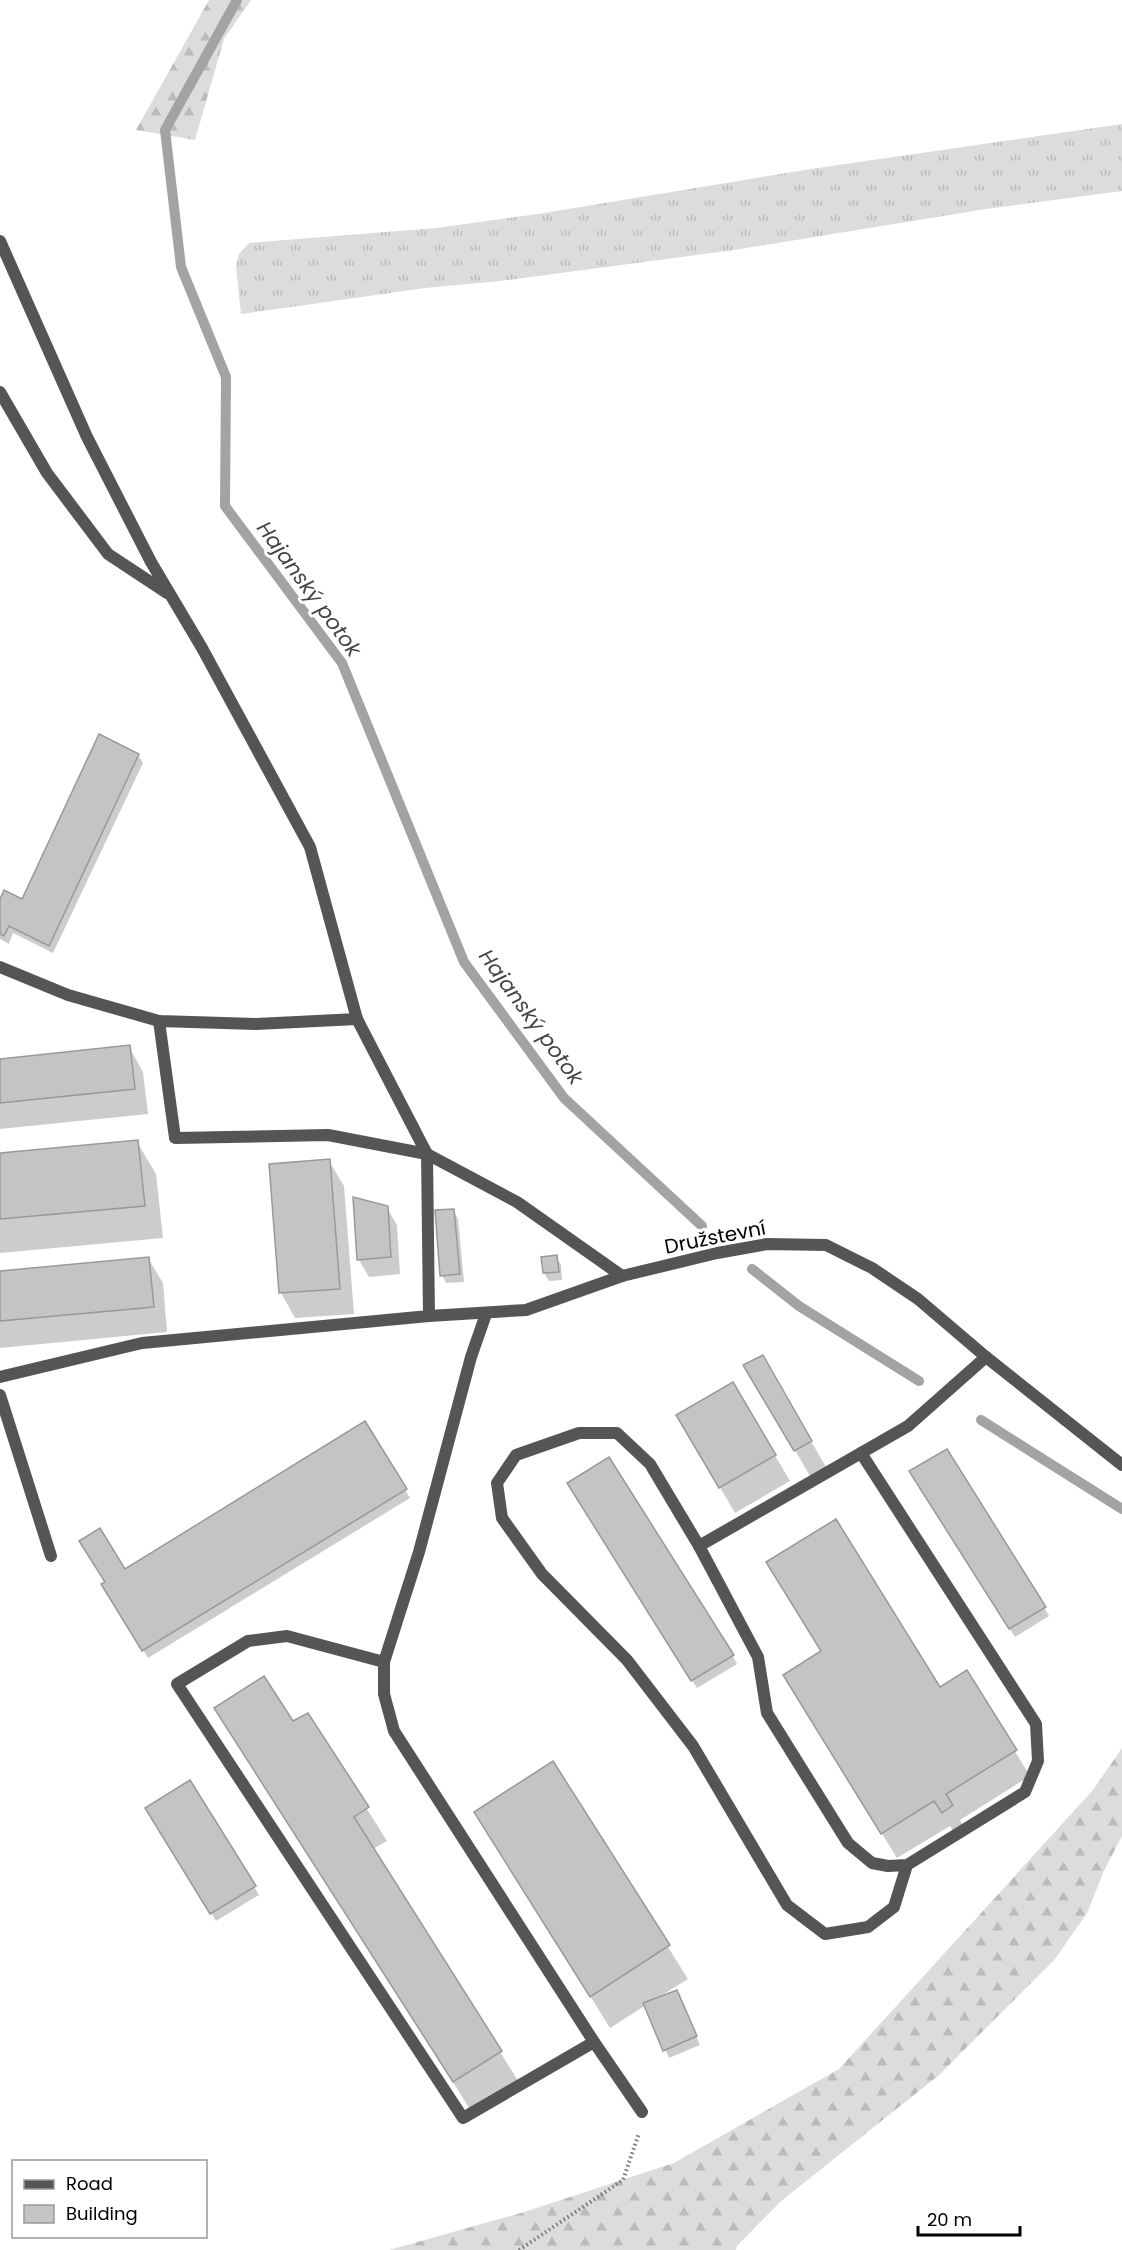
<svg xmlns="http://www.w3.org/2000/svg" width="1122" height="2250" font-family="Poppins,sans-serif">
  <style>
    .grass { fill: url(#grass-tufts) }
    .forest { fill: url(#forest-firs) }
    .shadow { fill: #0003 }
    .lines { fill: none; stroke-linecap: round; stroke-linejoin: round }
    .stream { stroke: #a3a3a3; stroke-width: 10 }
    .building { fill: #c4c4c4; stroke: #999; stroke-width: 1.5 }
    .path { stroke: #777; stroke-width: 4; stroke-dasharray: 1.5 3; stroke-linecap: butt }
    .service { stroke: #555; stroke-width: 12 }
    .minor { stroke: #555; stroke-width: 12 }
    .labels { text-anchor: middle; stroke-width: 6; stroke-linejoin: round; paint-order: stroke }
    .street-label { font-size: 20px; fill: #000; stroke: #fff }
    .water-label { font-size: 21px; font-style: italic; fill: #444; stroke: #fff }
  </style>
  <defs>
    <pattern id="grass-tufts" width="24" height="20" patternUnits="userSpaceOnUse" patternTransform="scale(1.5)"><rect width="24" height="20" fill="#dcdcdc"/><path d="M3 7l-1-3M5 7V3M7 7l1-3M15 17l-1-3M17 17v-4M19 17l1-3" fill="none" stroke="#bbb"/></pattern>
    <pattern id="forest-firs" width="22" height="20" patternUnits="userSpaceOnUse" patternTransform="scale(1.5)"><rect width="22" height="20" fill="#dcdcdc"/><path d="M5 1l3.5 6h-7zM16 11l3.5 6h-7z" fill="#bbb"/></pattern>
  </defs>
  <rect width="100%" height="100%" fill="#fff"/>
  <polygon class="grass" points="1122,124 1122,191 986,209 734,250 500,281 425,288 241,314 236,266 239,254 249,243 436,228 538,214 811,169"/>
  <g class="forest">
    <polygon points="209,0 251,0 224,39 195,140 136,130"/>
    <polygon points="1122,1748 1122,1836 1103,1873 1087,1913 1055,1959 939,2075 780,2202 737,2246 736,2250 389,2250 521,2213 674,2163 839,2069 1093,1790"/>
  </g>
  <g class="shadow">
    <polygon points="138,755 143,763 53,953 13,933 9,944 0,939 0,903 23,901"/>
    <polygon points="129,1047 143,1072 148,1114 0,1129 0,1061"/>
    <polygon points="137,1142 156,1174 163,1238 0,1253 0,1155"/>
    <polygon points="329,1161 344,1186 354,1314 295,1318 281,1293 270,1166"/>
    <polygon points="355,1199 387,1208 397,1225 400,1274 369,1277 359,1260"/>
    <polygon points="453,1210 458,1219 464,1282 446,1283 442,1275"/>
    <polygon points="556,1257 561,1265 562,1280 549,1281 544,1273"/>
    <polygon points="148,1258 163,1283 167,1332 0,1348 0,1272"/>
    <polygon points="762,1357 826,1467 810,1476 746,1366"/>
    <polygon points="733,1384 790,1481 735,1513 678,1416"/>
    <polygon points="365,1424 410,1498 148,1658 103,1585"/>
    <polygon points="916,1480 1044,1607 1049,1616 1015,1637"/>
    <polygon points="573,1492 732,1655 737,1664 697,1688"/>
    <polygon points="966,1672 1030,1776 960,1820 966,1831 957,1837 950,1826 897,1858 799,1700 939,1689"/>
    <polygon points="216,1708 292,1723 308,1715 387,1841 373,1849 520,2084 473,2114"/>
    <polygon points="553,1763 688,1979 659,1997 681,2000 700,2045 669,2058 646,2005 610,2028 476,1812"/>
    <polygon points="190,1782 259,1895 216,1921 147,1808"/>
  </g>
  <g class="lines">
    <g class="stream">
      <polyline points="237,0 165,130 181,267 226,377 225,506 342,663 464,962 564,1098 702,1226"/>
      <polyline points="752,1269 799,1306 919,1381"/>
      <polyline points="981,1420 1122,1509"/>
    </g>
  </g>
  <g class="building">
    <polygon points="99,734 139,754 49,946 9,926 4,936 0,934 0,899 4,890 22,899"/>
    <polygon points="130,1045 135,1089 0,1103 0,1059"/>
    <polygon points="138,1140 145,1206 0,1219 0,1153"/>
    <polygon points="330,1159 340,1289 279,1293 269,1164"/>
    <polygon points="353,1197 388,1206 391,1257 357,1260"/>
    <polygon points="454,1209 460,1274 440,1276 435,1210"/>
    <polygon points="557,1255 559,1272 543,1273 541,1257"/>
    <polygon points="149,1257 154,1307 0,1321 0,1271"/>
    <polygon points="763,1355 812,1441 794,1451 743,1365"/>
    <polygon points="733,1382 776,1455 719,1488 676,1415"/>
    <polygon points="365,1421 407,1489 142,1651 101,1584 105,1582 79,1541 100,1528 125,1569"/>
    <polygon points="947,1449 1046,1607 1009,1629 909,1471"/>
    <polygon points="609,1457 734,1655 691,1681 567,1483"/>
    <polygon points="836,1519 940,1687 967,1670 1017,1750 946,1794 953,1805 942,1813 934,1801 881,1834 783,1675 821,1651 766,1562"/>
    <polygon points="264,1676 293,1721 308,1713 369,1807 354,1817 502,2051 453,2082 214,1708"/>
    <polygon points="553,1761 670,1945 590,1997 474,1812"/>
    <polygon points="190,1780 256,1886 210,1914 145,1808"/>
    <polygon points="677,1990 697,2036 663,2051 643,2003"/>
  </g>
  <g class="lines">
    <polyline class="path" points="519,2250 623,2180 639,2133"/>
    <g class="service">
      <polyline points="0,241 87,437 151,562 202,648 310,847 357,1019 427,1154 429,1316 142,1343 0,1377"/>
      <polyline points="0,392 47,473 108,554 167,593"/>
      <polyline points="0,967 68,995 159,1021 256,1024 357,1019"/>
      <polyline points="159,1021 175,1138 328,1135 427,1154 517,1202 622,1276"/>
      <polyline points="0,1395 51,1556"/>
      <polyline points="861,1453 1036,1724 1038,1761 1025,1792 907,1865 888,1866 872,1863 848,1843 767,1713 758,1657 699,1546 650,1464 617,1433 579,1433 516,1455 497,1483 502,1518 542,1574 627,1660 693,1746 787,1905 825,1934 868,1927 894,1907 907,1865"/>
      <polyline points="699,1546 908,1426 986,1357"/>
      <polyline points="384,1662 287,1636 248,1641 177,1684 463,2118 594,2042 394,1731 384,1694 384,1662 419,1552 471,1357 486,1314"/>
      <polyline points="594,2042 642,2112"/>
    </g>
    <polyline class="minor" points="429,1316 526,1310 622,1276 717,1253 767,1244 826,1245 872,1268 918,1299 986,1357 1122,1465"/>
  </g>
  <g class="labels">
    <g class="street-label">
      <text transform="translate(715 1237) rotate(-11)" y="7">Družstevní</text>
    </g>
    <g class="water-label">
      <text transform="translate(309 589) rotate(54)" y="7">Hajanský potok</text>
      <text transform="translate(531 1017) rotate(54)" y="7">Hajanský potok</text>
    </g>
  </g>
  <rect x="12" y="2160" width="195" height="78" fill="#ffffff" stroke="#999999" stroke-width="1.5"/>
  <rect x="24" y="2180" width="30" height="9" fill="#555555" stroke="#999999" stroke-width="1.5"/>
  <text x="66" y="2190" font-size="18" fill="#000000">Road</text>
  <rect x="24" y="2205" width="30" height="18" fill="#c4c4c4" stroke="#999999" stroke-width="1.5"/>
  <text x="66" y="2220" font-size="18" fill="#000000">Building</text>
  <path d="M918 2226v9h102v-9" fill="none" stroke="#000000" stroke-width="3"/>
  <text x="927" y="2226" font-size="18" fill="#000000" stroke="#ffffff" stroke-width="4.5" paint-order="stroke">20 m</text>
</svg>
